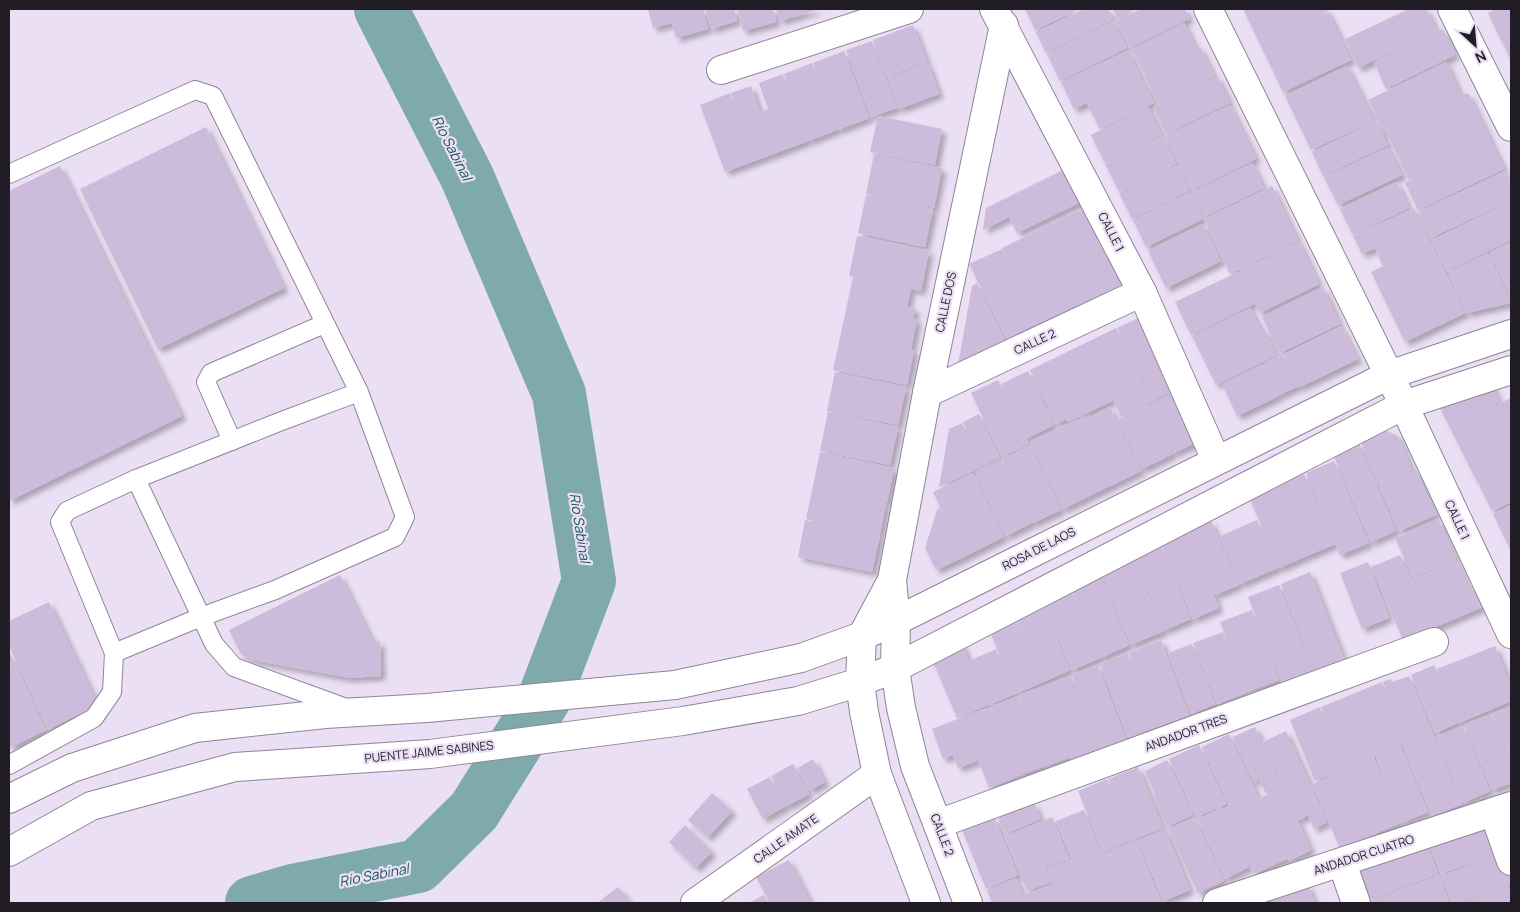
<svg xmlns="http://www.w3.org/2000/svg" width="1520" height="912" font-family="Manrope,sans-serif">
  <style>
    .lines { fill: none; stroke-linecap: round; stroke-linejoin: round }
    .river { stroke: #7eaaac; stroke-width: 54 }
    .building { fill: #ccbbda; filter: url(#shadow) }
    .service-casing { stroke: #8f8597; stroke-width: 20 }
    .minor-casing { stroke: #8f8597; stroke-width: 30 }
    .tertiary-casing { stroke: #8f8597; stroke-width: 30 }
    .secondary-casing { stroke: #8f8597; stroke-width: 30 }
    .service { stroke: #fff; stroke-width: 18 }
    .minor { stroke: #fff; stroke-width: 28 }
    .tertiary { stroke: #fff; stroke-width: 28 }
    .secondary { stroke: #fff; stroke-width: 28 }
    .labels { text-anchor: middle; stroke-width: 4.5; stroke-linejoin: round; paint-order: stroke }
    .street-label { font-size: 12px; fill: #211d24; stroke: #eadff4 }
    .water-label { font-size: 14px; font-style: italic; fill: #17565a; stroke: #eadff4 }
  </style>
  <defs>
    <filter id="shadow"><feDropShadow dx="4.5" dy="4.5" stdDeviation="2.5" flood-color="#0004"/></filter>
  </defs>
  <rect width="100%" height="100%" fill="#eadff4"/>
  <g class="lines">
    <polyline class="river" points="252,903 293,891 418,866 474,811 544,699 589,581 559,394 467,177 381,9"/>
  </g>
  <g class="building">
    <polygon points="648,9 703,9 708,29 676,38 672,23 653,28"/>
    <polygon points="705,9 734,9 737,21 711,29"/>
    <polygon points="737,9 773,9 776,22 743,31"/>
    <polygon points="776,9 819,9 780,21"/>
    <polygon points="1025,9 1080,9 1035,30"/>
    <polygon points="1084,9 1108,9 1113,20 1046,53 1036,32"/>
    <polygon points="1113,9 1136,9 1117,18"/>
    <polygon points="1141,9 1185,9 1189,19 1130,48 1116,21"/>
    <polygon points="1243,9 1326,9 1328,11 1291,30 1328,12 1351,60 1283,92"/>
    <polygon points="1409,9 1426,9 1437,31 1358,68 1345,39"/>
    <polygon points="1496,9 1511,9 1511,36 1501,41 1488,13"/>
    <polygon points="1114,21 1127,48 1060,81 1047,54"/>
    <polygon points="1184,23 1196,48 1144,74 1132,49"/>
    <polygon points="913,25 927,62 887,77 873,40"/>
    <polygon points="1443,29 1455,55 1386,89 1374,62"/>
    <polygon points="1511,37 1511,61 1502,41"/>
    <polygon points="872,41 897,108 871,117 846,50"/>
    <polygon points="1200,47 1214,76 1158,104 1144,75"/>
    <polygon points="1128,50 1141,77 1074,109 1061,82"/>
    <polygon points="844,51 869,118 838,130 813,63"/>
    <polygon points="1446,62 1461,96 1468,93 1491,141 1409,180 1386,131 1384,133 1368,100"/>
    <polygon points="812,63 837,130 809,141 784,74"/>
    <polygon points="928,63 939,94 899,109 888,78"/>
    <polygon points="1347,66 1374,121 1311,150 1285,96"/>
    <polygon points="783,74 808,141 725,172 700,105 730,93 743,130 731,93 751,86 760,112 768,109 759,83"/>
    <polygon points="1217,76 1230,103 1166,134 1153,107"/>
    <polygon points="1141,78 1154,103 1100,129 1087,104"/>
    <polygon points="1230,105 1256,159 1191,191 1165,136"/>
    <polygon points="1148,107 1162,135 1105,163 1091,135"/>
    <polygon points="878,116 942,129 935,165 870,152"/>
    <polygon points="1376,121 1388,145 1323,176 1312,152"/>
    <polygon points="206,127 284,288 158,349 80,189"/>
    <polygon points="1163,136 1176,164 1119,192 1105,164"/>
    <polygon points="1491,142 1504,169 1418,210 1405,183"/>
    <polygon points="1388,147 1402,175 1338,205 1324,177"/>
    <polygon points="874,154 942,168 934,208 866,194"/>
    <polygon points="1252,163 1264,188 1204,217 1192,192"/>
    <polygon points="1177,165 1189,191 1132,219 1119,193"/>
    <polygon points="60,166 182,416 9,501 9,191"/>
    <polygon points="1065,169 1081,202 1017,233 1009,217 983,230 986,208"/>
    <polygon points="1505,171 1511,184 1511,200 1431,238 1419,211"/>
    <polygon points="1397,182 1409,208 1353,235 1340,209"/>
    <polygon points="1272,186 1298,241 1230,274 1204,219"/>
    <polygon points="1190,192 1203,219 1146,247 1133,220"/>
    <polygon points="866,195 933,209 925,247 858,233"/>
    <polygon points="1511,201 1511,240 1447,271 1432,240"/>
    <polygon points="1090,205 1129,285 1042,328 1002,248"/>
    <polygon points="1414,208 1465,313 1405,342 1371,272 1383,266 1375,248 1362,254 1353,236"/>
    <polygon points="1203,224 1221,261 1166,288 1148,251"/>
    <polygon points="857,236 929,251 921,291 849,276"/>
    <polygon points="1299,242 1319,284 1260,313 1239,271"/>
    <polygon points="1511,242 1511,298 1490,252"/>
    <polygon points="1002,249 1041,329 1009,344 969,264"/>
    <polygon points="1488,253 1511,303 1467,313 1448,272"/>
    <polygon points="1238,272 1254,304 1191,335 1175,302"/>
    <polygon points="853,277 911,289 907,307 915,308 913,319 917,319 911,350 914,351 907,385 833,370"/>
    <polygon points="977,283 1007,345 958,365 972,286"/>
    <polygon points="1323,287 1340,324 1280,353 1262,317"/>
    <polygon points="1250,308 1261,330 1264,329 1277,355 1216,385 1192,336"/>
    <polygon points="1140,317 1167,374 1145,385 1117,328"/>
    <polygon points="1341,326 1358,359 1300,387 1284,354"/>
    <polygon points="1116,328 1144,386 1113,401 1099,372 1112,401 1085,414 1071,385 1084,415 1068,422 1066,419 1056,424 1030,370"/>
    <polygon points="1283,354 1299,386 1279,395 1264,363"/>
    <polygon points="1263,364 1279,396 1237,416 1222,384"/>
    <polygon points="1028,371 1054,425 1027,438 1001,384"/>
    <polygon points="835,372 906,387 898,425 827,411"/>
    <polygon points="1172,373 1179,388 1121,417 1114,401"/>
    <polygon points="998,380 1029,444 1002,457 971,393"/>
    <polygon points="1489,380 1500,402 1450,428 1439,406"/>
    <polygon points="1180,389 1204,439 1174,453 1150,404"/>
    <polygon points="1511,398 1511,467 1478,484 1450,428"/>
    <polygon points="1149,404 1173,454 1142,469 1118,419"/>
    <polygon points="1110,407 1141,471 1063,509 1030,442 1085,416 1087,419"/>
    <polygon points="828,412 898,427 890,465 820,451"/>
    <polygon points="979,414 1000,458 983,466 963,422"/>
    <polygon points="962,423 982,467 939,487 949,429"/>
    <polygon points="1387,431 1398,436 1412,470 1378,484 1361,442"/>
    <polygon points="1359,443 1396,531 1371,542 1333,454"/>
    <polygon points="1030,445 1061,510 1033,523 1002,459"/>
    <polygon points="820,452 894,468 887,503 815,488 886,504 880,534 806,519"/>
    <polygon points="1001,459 1032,523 1006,536 975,472"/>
    <polygon points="1334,461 1369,543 1340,555 1306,473"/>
    <polygon points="1511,468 1511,502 1492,511 1479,485"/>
    <polygon points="1416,469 1436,515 1399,531 1379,485"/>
    <polygon points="973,473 1004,537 964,557 933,492"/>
    <polygon points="1304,474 1335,544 1279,568 1249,497"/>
    <polygon points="1511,505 1511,551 1493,514"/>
    <polygon points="940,508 964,557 936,570 925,548 937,510"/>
    <polygon points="1438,519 1456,559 1413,578 1395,538"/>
    <polygon points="805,520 880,535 872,572 798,557"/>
    <polygon points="1257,520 1278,568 1240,584 1220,536"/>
    <polygon points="1211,521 1239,585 1215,595 1188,532"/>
    <polygon points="1187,531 1219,608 1193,619 1161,543"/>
    <polygon points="1160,543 1191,619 1165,630 1133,554"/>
    <polygon points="1132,555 1164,631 1131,645 1099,569"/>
    <polygon points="1400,555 1433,629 1404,642 1371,567"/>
    <polygon points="1456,560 1470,591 1475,589 1483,607 1433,628 1412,580"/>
    <polygon points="1368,562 1389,618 1362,629 1340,573"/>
    <polygon points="1098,570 1129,645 1101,658 1069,582"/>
    <polygon points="1310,572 1344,659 1314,670 1281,584"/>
    <polygon points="340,575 374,644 380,640 381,676 350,678 252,660 241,654 229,630"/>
    <polygon points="1279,585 1313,671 1282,683 1248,597"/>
    <polygon points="1071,590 1100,658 1072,670 1043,602"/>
    <polygon points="49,602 98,705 48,729 9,646 9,621"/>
    <polygon points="1042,602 1070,670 1016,694 990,632 1016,621 1032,655 1014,614"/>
    <polygon points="1252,610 1279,680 1247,692 1220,622"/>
    <polygon points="1223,632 1246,693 1217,704 1193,643"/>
    <polygon points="1161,640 1189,715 1157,727 1129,653"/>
    <polygon points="961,642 988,705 957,718 930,655"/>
    <polygon points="1192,644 1215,704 1191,714 1168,653"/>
    <polygon points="1495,646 1511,686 1511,701 1459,723 1437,669"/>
    <polygon points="996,649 1015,694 989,705 971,660"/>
    <polygon points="9,651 46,730 9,748"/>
    <polygon points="1128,653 1156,727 1128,738 1100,664"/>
    <polygon points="1098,665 1126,739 1100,749 1072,675"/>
    <polygon points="1434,665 1458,723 1435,733 1411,675"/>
    <polygon points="1071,676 1099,749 1070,760 1066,749 1068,758 1046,766 1019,695"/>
    <polygon points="1409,676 1462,804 1432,816 1403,747 1409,744 1383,682 1391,679 1392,682"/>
    <polygon points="1382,682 1408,744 1376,757 1362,724 1375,757 1374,758 1401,823 1372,835 1345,771 1370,760 1346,769 1321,707"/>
    <polygon points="1018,696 1045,766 1018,776 991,706"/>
    <polygon points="1511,706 1511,760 1492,714"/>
    <polygon points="990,707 1017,777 989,788 961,717"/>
    <polygon points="1320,707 1345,770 1315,781 1290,720"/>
    <polygon points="1491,714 1511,763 1511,783 1492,790 1464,725"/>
    <polygon points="960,718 977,761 958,768 953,755 943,759 932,729"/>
    <polygon points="1463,726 1490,791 1463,803 1436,737"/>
    <polygon points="1255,727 1282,787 1266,794 1259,779 1254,782 1233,737"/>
    <polygon points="1286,731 1327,822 1314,829 1308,815 1299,820 1263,742"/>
    <polygon points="1229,734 1256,792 1229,805 1202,747"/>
    <polygon points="1199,745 1226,804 1197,817 1169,759"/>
    <polygon points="1401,747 1428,812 1402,823 1376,758"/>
    <polygon points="813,759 825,782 810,790 798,768"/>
    <polygon points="1167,760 1193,815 1167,827 1154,798 1156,797 1145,771"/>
    <polygon points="793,764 809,794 787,806 771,776"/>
    <polygon points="1138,767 1163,828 1133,840 1108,779"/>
    <polygon points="1344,771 1371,836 1340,849 1313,784"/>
    <polygon points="770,777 786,806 763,819 747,789"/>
    <polygon points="1107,779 1132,840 1103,852 1078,791"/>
    <polygon points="1283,787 1311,850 1289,861 1260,798"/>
    <polygon points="712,793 732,811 708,837 688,820"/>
    <polygon points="1256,793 1287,859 1254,874 1223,809"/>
    <polygon points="1034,803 1041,819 1005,834 998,818"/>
    <polygon points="1222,807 1249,867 1225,879 1198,819"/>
    <polygon points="1084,810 1102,854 1108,852 1121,882 1109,851 1136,840 1161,902 1157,903 1090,903 1087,895 1089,903 1061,903 1048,869 1072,859 1056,821"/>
    <polygon points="994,817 1018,875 986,889 962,830"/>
    <polygon points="1052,817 1069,859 1047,868 1038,849 1052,882 1027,891 1005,836"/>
    <polygon points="1194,817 1224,881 1198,893 1168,829"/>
    <polygon points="1491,820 1503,851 1441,874 1429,843"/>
    <polygon points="685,825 712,852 696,868 669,842"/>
    <polygon points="1165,829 1190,890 1163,901 1138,840"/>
    <polygon points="1426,841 1438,874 1369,900 1357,867"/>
    <polygon points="1502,852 1511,876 1511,884 1460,903 1452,903 1441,876"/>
    <polygon points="789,860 811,903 770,903 756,877"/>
    <polygon points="1439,875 1449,903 1370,903 1370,901"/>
    <polygon points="1016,878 1026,903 992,903 987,890"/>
    <polygon points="1052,884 1060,903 1027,903 1024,895"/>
    <polygon points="1308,885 1315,903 1269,903 1268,901"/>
    <polygon points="1508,886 1511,894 1511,903 1464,903"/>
    <polygon points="618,887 632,903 597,903"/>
    <polygon points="764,895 768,903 748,903"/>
  </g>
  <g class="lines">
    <g class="service-casing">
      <g id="service">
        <polyline points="9,174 195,90 213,96 359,392 405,517 395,537 275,590 201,617 114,653 60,522 67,511 136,479 279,422 359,392"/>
        <polyline points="232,441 206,382 211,373 324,324"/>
        <polyline points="136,479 214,644 234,667 346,708"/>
        <polyline points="9,765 94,718 112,692 114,653"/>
      </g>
    </g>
    <g class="minor-casing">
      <g id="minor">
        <polyline points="994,9 1142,292 1216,460"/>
        <polyline points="1208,9 1399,395 1511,634"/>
        <polyline points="1452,9 1511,127"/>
        <polyline points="721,70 909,9"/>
        <polyline points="927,393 1142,292"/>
        <polyline points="896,621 892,580 927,393 1004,25"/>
        <polyline points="862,636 892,580"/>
        <polyline points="1494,813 1511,861"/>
        <polyline points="938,824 1434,642"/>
        <polyline points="1342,863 1356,903"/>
        <polyline points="695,903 877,774"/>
        <polyline points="1217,903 1511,806"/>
      </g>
    </g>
    <g class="tertiary-casing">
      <g id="tertiary">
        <polyline points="896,621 895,668 901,708 915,766 968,903"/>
        <polyline points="862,636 860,682 864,712 877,774 926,903"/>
      </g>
    </g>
    <g class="secondary-casing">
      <g id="secondary">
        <polyline points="9,799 72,768 195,728 325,714 427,708 675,685 801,658 862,636 896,621 1389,375 1511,334"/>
        <polyline points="9,852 91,806 235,767 430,754 683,721 798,701 860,682 895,668 1404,405 1511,370"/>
      </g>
    </g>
    <use href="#service" class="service"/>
    <use href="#minor" class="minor"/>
    <use href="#tertiary" class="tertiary"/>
    <use href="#secondary" class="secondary"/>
  </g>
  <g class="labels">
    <g class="street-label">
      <text transform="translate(1111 232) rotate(63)" y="4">CALLE 1</text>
      <text transform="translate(946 302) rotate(-78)" y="4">CALLE DOS</text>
      <text transform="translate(1035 342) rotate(-25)" y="4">CALLE 2</text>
      <text transform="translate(1457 520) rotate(65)" y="4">CALLE 1</text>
      <text transform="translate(1039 549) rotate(-27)" y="4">ROSA DE LAOS</text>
      <text transform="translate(1186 733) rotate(-20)" y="4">ANDADOR TRES</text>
      <text transform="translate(429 752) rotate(-6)" y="4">PUENTE JAIME SABINES</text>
      <text transform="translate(942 835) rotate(69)" y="4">CALLE 2</text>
      <text transform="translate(786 839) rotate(-35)" y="4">CALLE AMATE</text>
      <text transform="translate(1364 855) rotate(-18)" y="4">ANDADOR CUATRO</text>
    </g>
    <g class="water-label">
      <text transform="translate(452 148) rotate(63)" y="5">Río Sabinal</text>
      <text transform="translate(580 528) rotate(81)" y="5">Río Sabinal</text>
      <text transform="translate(374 875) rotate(-11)" y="5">Río Sabinal</text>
    </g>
  </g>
  <rect width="1520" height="912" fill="none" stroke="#211d24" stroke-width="20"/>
  <g transform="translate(1475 45) rotate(154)" stroke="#eadff4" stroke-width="4" paint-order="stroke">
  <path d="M0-4L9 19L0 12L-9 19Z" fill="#211d24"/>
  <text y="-8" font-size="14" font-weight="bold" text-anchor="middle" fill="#211d24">N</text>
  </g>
</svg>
